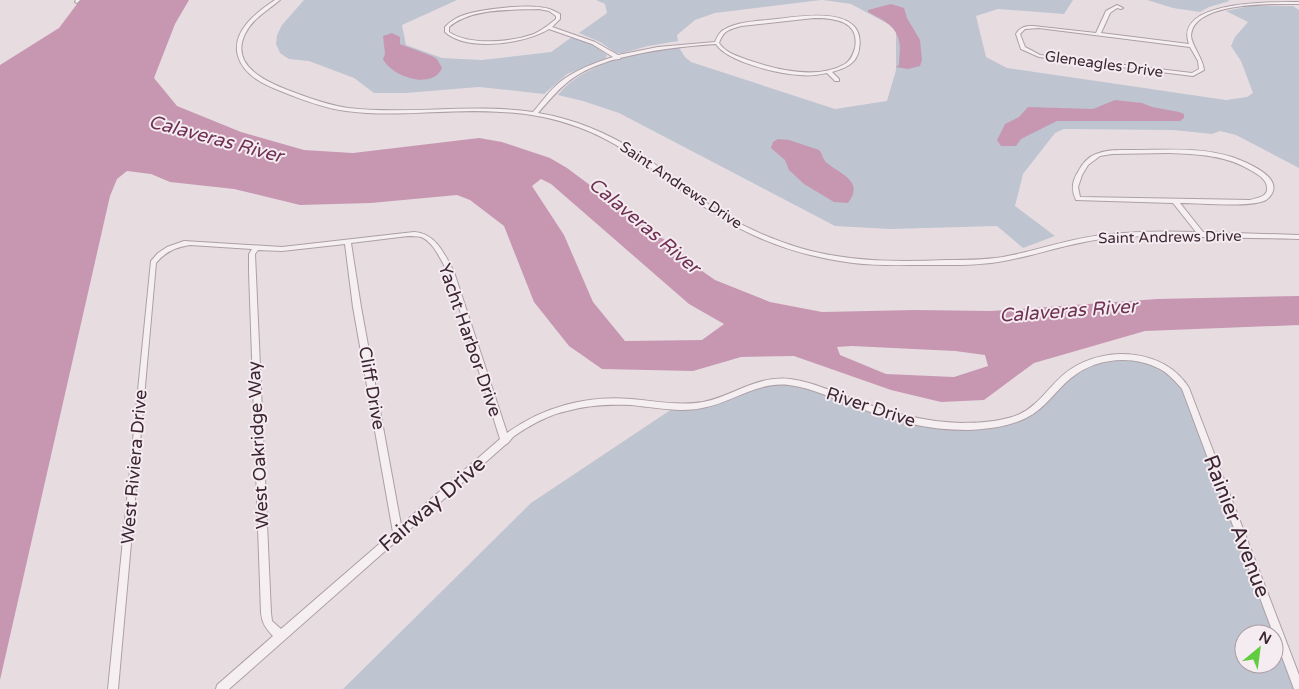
<svg xmlns="http://www.w3.org/2000/svg" width="1299" height="689" font-family="'Varela Round',sans-serif">
  <style>
    .green { fill: #bec4d0; fill-rule: evenodd }
    .water { fill: #c797b2; fill-rule: evenodd }
    .lines { fill: none; stroke-linecap: round; stroke-linejoin: round }
    .minor-casing { stroke: #ad9fa5; stroke-width: 2 }
    .minor { fill: #f5eff2; fill-rule: evenodd }
    .labels { text-anchor: middle; stroke-width: 4; stroke-linejoin: round; paint-order: stroke }
    .far-street-label { font-size: 15px; fill: #3d2631; stroke: #f4ecf0 }
    .street-label { font-size: 18px; fill: #3d2631; stroke: #f4ecf0 }
    .water-label { font-size: 19px; font-style: italic; fill: #703153; stroke: #f4ecf0 }
    .near-street-label { font-size: 21px; fill: #3d2631; stroke: #f4ecf0 }
  </style>
  <rect width="100%" height="100%" fill="#e7dde1"/>
  <g class="green">
    <polygon points="304,0 457,0 402,25 406,45 442,58 482,60 551,52 572,37 594,45 607,55 605,59 567,74 544,94 479,87 405,93 374,93 354,78 309,61 289,59 280,53 276,44 277,35 282,25"/>
    <polygon points="596,0 821,0 715,13 695,20 677,35 678,41 648,46 623,53 616,53 600,42 579,33 607,13 605,4"/>
    <path d="M823,0H1073L1064,14L998,9L976,16L986,57L1007,68L1226,100L1247,97L1253,93L1241,61L1231,46L1235,37L1248,22L1226,11L1250,6H1293L1299,10V168L1236,135L1220,131L1212,134L1173,130L1064,129L1055,133L1023,174L1015,206L1055,236L1023,248L997,226L890,229L835,226L619,113L583,101L558,95C581,64 641,51 678,46L685,57L691,62L835,109L887,101L896,70V30L892,26L851,4Z"/>
    <polygon points="1147,0 1227,0 1230,1 1209,7 1200,12 1173,8"/>
    <path d="M1123,358L1154,361L1185,388L1298,689H343L531,503L678,405L705,404L779,381L812,387L896,418L976,427L1023,416L1088,364ZM1244,634H1274V664H1244Z"/>
  </g>
  <g class="water">
    <path d="M80,0H189L175,24L154,78L177,106L241,132L304,150L353,153L479,138L502,142L550,158L567,168L610,200L629,210L651,230L676,248L695,266L715,280L770,302L822,312L915,310L991,311L1157,299L1299,296V325L1145,331L1034,363L984,400L941,402L891,390L794,356L741,357L693,371L602,369L569,346L534,302L504,226L470,200L457,195L371,203L300,205L234,189L170,182L151,174L127,171L117,179L110,196L0,680V65L59,28ZM541,179L551,184L689,304L724,324L702,340L625,341L593,302L564,235L532,186ZM852,346L955,351L985,355L988,366L954,377L886,374L840,355L837,347Z"/>
    <path d="M891,4L904,8L907,18L920,40L922,60L920,66L908,69L896,67L899,65C899,57 901,47 899,41C896,25 881,19 868,12V10Z"/>
    <path d="M392,33L400,37V44L432,56L437,59L442,68C432,91 391,76 383,59L385,54L383,36Z"/>
    <polygon points="1115,100 1142,103 1152,107 1179,112 1184,114 1184,118 1180,121 1057,121 1021,139 1016,146 1001,146 997,140 1005,124 1019,117 1028,107 1093,109"/>
    <path d="M778,139L789,140L819,150C823,154 822,159 827,163C840,174 865,181 848,203L834,202L804,184L789,170L785,160L771,148L773,142Z"/>
  </g>
  <g class="lines">
    <g class="minor-casing">
      <g id="minor">
        <polygon points="76,0 80,0 77,3 75,2"/>
        <path d="M275,0H280C268,10 252,19 245,34C229,67 269,83 293,92C311,99 329,105 348,108C409,115 471,103 533,112C542,102 549,91 560,82C575,70 594,63 613,57L592,44L549,29C525,44 467,52 445,32V27C450,22 454,19 461,16C478,9 531,3 549,9C553,10 556,12 560,14V19L552,27L595,42L618,55L658,47L715,42C718,35 720,31 727,28C742,21 760,21 777,19C802,16 867,5 859,49C857,64 845,68 832,72L839,79V81H835L827,73C818,75 809,76 800,75C779,74 727,62 716,44C683,46 652,50 620,58V59C613,59 607,62 601,64C570,75 559,89 538,113C574,119 608,133 639,153C667,172 693,194 721,213C746,228 773,240 800,248C848,262 897,262 946,260C965,260 984,260 1003,257C1036,251 1068,239 1102,235C1133,231 1165,231 1196,232L1173,203L1076,200C1071,190 1072,181 1078,172C1082,164 1088,157 1096,154C1108,149 1122,150 1134,150C1166,150 1201,147 1232,157C1243,161 1278,174 1273,191C1272,194 1269,198 1266,200C1251,208 1199,203 1180,203L1203,232L1299,235V239C1267,238 1235,238 1203,237C1170,236 1136,235 1102,239C1070,243 1040,254 1009,260C981,266 953,265 925,265C901,265 877,266 853,263C806,257 759,242 718,216C671,186 631,146 578,127C553,118 527,113 501,112C449,108 398,118 346,111C324,108 303,100 283,92C265,85 244,76 238,56C231,31 257,12 275,0ZM539,9L549,11L556,16V19C549,25 542,30 534,34C512,42 469,46 449,32V27C471,8 511,10 539,9ZM814,18C835,18 860,21 855,48C853,55 851,60 845,64C817,80 777,70 748,60C737,56 726,53 719,43C724,30 728,30 741,26ZM1168,153C1197,154 1227,155 1252,171C1259,175 1267,180 1267,188C1268,197 1257,198 1250,200L1080,197L1078,187L1082,175L1088,165L1100,156L1112,154Z"/>
        <path d="M1299,2V4C1275,4 1194,1 1191,35C1191,45 1203,58 1204,70L1193,76L1039,57L1021,49L1016,34C1020,27 1025,26 1033,26L1096,33L1106,11L1117,5L1123,8L1121,9L1117,8L1110,13L1101,33L1189,44C1173,0 1274,2 1299,2ZM1039,28L1190,47L1198,61L1199,69L1192,73L1040,55L1025,47L1020,34L1025,29Z"/>
        <path d="M414,232C436,233 445,255 454,272L507,433C543,407 587,395 631,399C655,401 679,406 703,402C733,396 757,375 790,379C814,382 838,394 861,402C894,414 927,422 961,423C980,423 1002,422 1020,414C1041,404 1052,381 1071,369C1107,345 1165,349 1189,388L1299,675V689H1294L1182,389C1175,381 1169,374 1160,369C1132,354 1095,358 1071,378C1055,391 1045,409 1026,418C1008,427 987,429 967,430C929,430 892,421 857,407C835,399 812,388 789,385C757,381 732,403 702,408C678,413 654,407 631,405C609,404 588,405 567,411C552,414 538,421 525,429C521,431 517,434 513,437C510,440 509,443 505,445L229,689H216L217,685L273,636C266,629 262,623 261,613L249,272V254L252,249L190,245C176,247 165,252 156,263L118,689H108L151,261L158,253L167,247L184,241L282,247ZM408,236C412,236 417,236 421,237C434,242 441,261 448,272L500,439L401,525L361,307L351,243ZM345,244L353,307L393,532L281,629L272,621L271,613L255,254L258,250L282,251Z"/>
      </g>
    </g>
    <use href="#minor" class="minor"/>
  </g>
  <g class="labels">
    <g class="far-street-label">
      <text transform="translate(1104 64) rotate(8)" y="5">Gleneagles Drive</text>
      <text transform="translate(681 185) rotate(34)" y="5">Saint Andrews Drive</text>
      <text transform="translate(1170 237) rotate(-1)" y="5">Saint Andrews Drive</text>
    </g>
    <g class="street-label">
      <text transform="translate(470 340) rotate(71)" y="6">Yacht Harbor Drive</text>
      <text transform="translate(372 388) rotate(80)" y="6">Cliff Drive</text>
      <text transform="translate(871 407) rotate(18)" y="6">River Drive</text>
      <text transform="translate(258 445) rotate(-93)" y="6">West Oakridge Way</text>
      <text transform="translate(134 467) rotate(-85)" y="6">West Riviera Drive</text>
    </g>
    <g class="water-label">
      <text transform="translate(216 138) rotate(15)" y="7">Calaveras River</text>
      <text transform="translate(645 225) rotate(40)" y="7">Calaveras River</text>
      <text transform="translate(1068 310) rotate(-4)" y="7">Calaveras River</text>
    </g>
    <g class="near-street-label">
      <text transform="translate(432 504) rotate(-41)" y="7">Fairway Drive</text>
      <text transform="translate(1237 526) rotate(69)" y="7">Rainier Avenue</text>
    </g>
  </g>
  <g transform="translate(1259 649) rotate(29)"><circle r="24" fill="#f4ecf0" stroke="#ab9da4"/>
  <path d="M0-4L9 19L0 12L-9 19Z" fill="#62cc41"/>
  <text y="-8" font-size="14" font-weight="bold" text-anchor="middle" fill="#3d2631">N</text>
  </g>
</svg>
